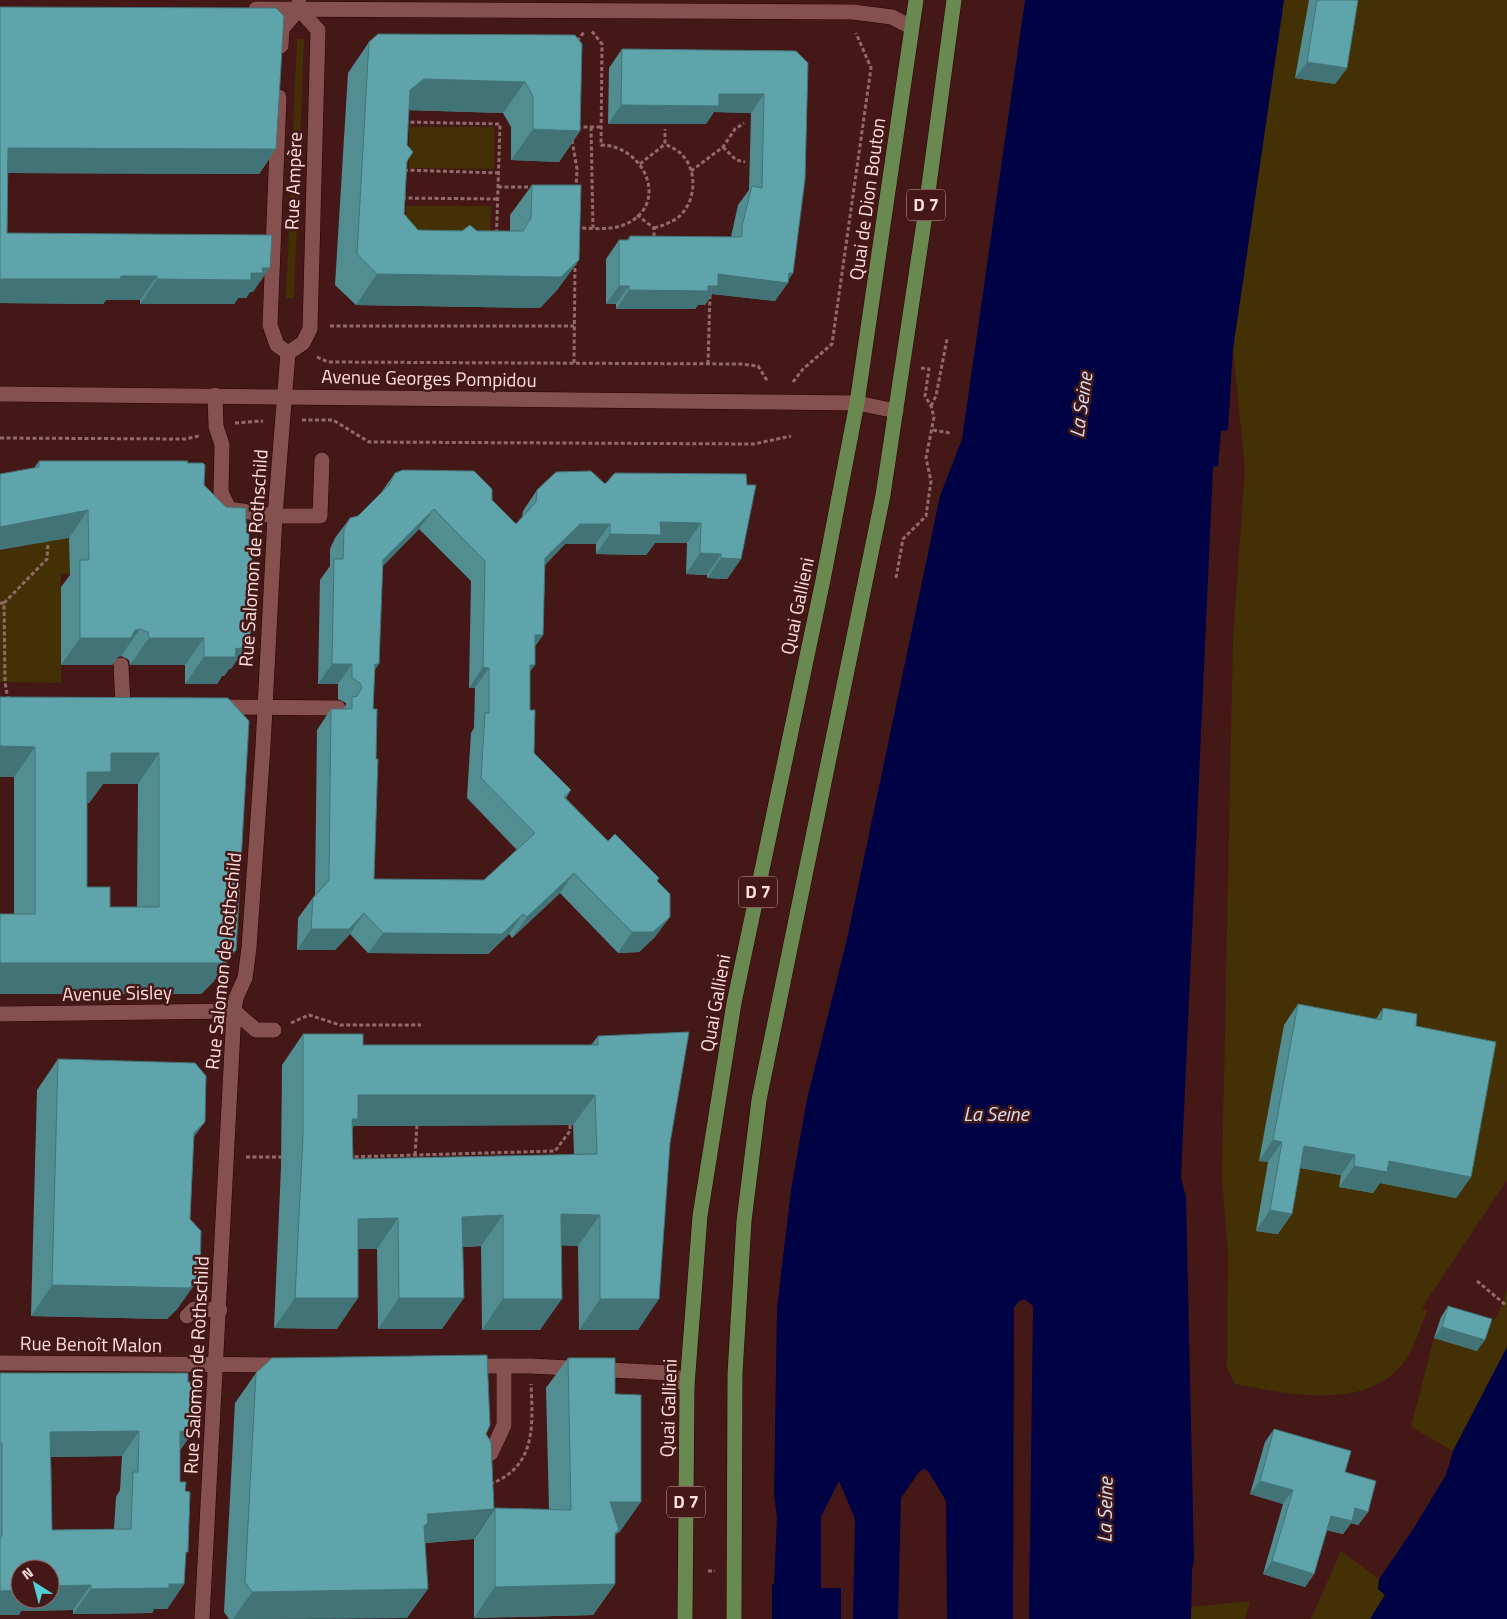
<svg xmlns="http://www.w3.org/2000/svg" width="1507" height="1619" font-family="'Titillium Web',sans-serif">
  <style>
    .green { fill: #433005 }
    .water { fill: #000343 }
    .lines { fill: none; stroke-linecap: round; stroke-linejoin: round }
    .minor-casing { stroke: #290103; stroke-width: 16 }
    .major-casing { stroke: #290103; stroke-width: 16 }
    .path { stroke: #926a69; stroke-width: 3; stroke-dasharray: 4 2.5; stroke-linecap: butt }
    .minor { stroke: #85514f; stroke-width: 15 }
    .major { stroke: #6a8951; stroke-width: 15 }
    .wall { fill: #528d92; fill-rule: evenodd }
    .shaded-wall { fill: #427377 }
    .building { fill: #5fa4aa; stroke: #427377; fill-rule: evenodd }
    .labels { text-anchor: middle; stroke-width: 5; stroke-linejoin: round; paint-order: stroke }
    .shield { fill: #451818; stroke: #c7a3a2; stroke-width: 1 }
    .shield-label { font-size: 18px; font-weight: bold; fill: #ffdfdd }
    .street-label { font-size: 19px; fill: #ffdfdd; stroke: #451818 }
    .water-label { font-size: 20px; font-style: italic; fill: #d5e0f4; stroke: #451818 }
  </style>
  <rect width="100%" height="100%" fill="#451818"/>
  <g class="green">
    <path d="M1284,0H1507V1180L1422,1308L1427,1311C1420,1327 1415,1347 1405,1361C1367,1412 1289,1394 1235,1384L1227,1368L1228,1255L1222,1176L1233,640L1245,468L1233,349Z"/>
    <polygon points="297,39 304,39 294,298 286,298"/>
    <polygon points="409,127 494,127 494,169 409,168"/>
    <polygon points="406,206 491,206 490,247 406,247"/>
    <polygon points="71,523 70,574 61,574 61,683 0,682 0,551 36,544 36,537"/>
    <polygon points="1507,1289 1507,1347 1453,1451 1411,1427 1434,1338 1477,1351 1484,1330 1498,1315"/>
    <polygon points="1341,1551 1379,1579 1378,1589 1385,1595 1370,1619 1311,1619"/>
    <polygon points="1250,1601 1245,1619 1191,1619 1191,1607"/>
  </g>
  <g class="water">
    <polygon points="1025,0 1284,0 1233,349 1228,430 1221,431 1218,466 1213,467 1181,1178 1186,1197 1194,1561 1192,1569 1191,1619 1029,1619 1033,1306 1024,1299 1018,1302 1014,1308 1013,1619 947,1619 946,1501 928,1471 924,1469 919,1472 901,1498 898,1619 853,1619 855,1519 839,1481 821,1517 821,1588 841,1588 841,1619 772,1619 772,1585 774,1584 777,1518 774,1494 777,1308 791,1190 807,1099 847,939 940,496 962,439"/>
    <polygon points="1507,1347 1507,1619 1370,1619 1385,1595 1378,1589 1379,1579 1412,1531 1446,1475 1453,1451"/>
  </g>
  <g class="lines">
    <g class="minor-casing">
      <g id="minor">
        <polyline points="256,9 853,12 892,17 911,27"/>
        <polyline points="281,46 282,29 299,9 299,3"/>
        <polyline points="279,97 270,325 277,345 288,353"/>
        <polyline points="288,353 303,343 310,329 318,30 299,9"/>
        <polyline points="0,394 771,402 857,403 896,411"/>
        <polyline points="215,395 216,426 222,445 221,492 229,509 275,516 320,516 322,460"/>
        <polyline points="121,665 123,705"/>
        <polyline points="216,707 338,708"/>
        <polyline points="0,1014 234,1011 256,1030 274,1030"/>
        <polyline points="187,1316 194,1309 220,1310"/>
        <polyline points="0,1363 283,1365"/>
        <polyline points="466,1366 530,1366 670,1373 687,1386"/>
        <polyline points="474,1462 491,1453 504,1425 504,1366"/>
        <polyline points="202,1619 234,1011 236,998 245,978 249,948 263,746 275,516 288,353"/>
      </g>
    </g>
    <g class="major-casing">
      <g id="major">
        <polyline points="685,1619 687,1386 700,1216 734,1003 823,580 857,403 916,0"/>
        <polyline points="734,1619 735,1374 744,1221 759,1100 883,495 924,222 954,0"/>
      </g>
    </g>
    <g class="path">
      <polyline points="577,41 585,31"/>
      <polygon points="404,122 500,124 496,251 401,251"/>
      <polyline points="577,127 601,127"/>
      <polyline points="591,127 593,228"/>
      <polyline points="572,140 577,169 576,189"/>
      <polyline points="723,147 736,160 745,162"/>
      <polyline points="640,164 665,144 665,129"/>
      <polyline points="404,170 499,173"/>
      <polyline points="691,171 723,147 735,129 744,123"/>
      <polyline points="498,187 533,187"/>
      <polyline points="402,198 498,199"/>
      <polyline points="637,215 654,228 654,239"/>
      <path d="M576,228C592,228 611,231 626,224C670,204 645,146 601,145L602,44L591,30"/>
      <path d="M654,228C662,226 669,223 676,219C697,204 699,168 679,152C676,149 670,147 665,144"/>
      <polyline points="330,326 574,326"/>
      <polyline points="317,357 328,362 741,364 758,366 768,382"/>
      <polyline points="574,363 575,262"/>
      <polyline points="708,364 710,294"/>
      <polyline points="793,382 803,369 832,344 871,68 856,33"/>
      <polyline points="931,406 936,396 947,339"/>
      <polyline points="302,420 333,420 369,442 754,444 791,436"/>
      <polyline points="235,423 263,421"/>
      <polyline points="933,430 950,433"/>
      <polyline points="0,438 185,439 199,436"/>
      <polyline points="896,578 903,539 926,516 931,481 926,458 934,417 931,406 925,396 929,369 921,368"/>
      <polyline points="0,603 4,603 5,682 8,700"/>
      <polyline points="4,603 47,559 48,543"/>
      <polyline points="291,1023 309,1015 340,1025 421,1025"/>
      <polyline points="415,1155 417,1125"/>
      <polyline points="246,1157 284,1157"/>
      <polyline points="348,1157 555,1151 570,1131 570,1122"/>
      <polyline points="1477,1281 1507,1306"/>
      <path d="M490,1484C536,1467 533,1426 531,1384"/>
      <polyline points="708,1571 715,1571"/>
    </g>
    <use href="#minor" class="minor"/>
    <use href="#major" class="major"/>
  </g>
  <g class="wall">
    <polygon points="1309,0 1358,0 1347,68 1335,84 1295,78"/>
    <polygon points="0,7 276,149 259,174 8,173 7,233 253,292 250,292 246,298 238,298 234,304 140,304 140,300 106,300 103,304 0,303"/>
    <polygon points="575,35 580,131 559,162 511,160 511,127 503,113 409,110 407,145 413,152 407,161 404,214 418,230 510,231 510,215 532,185 579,260 557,290 540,308 356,305 335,285 348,73 369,42"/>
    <polygon points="622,49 796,51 793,273 775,301 712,294 705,305 698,305 695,309 616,309 616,304 606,304 606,259 619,240 627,240 630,236 731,237 738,205 749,190 751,113 714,112 706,124 608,124 609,68"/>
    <polygon points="39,461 187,463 204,485 231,669 229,669 224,676 222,676 217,684 185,684 185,665 130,665 129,660 121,656 118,657 112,665 61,665 61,587 70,575 69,538 34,468"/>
    <path d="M395,473L492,500L516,524L522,517L523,511L537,490L605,484L746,474L741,559L727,579L707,578V575L686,574L687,543H655L646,555L596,554V544H565L545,565L543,635L535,646L530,671V710L534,753L571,790L566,798L608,841L657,881L655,937L639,952L618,953L560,893L512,938L509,934L488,954L368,953L350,934L335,950H297L298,918L315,895L317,730L331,709H343L346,705V703L338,699V684H318L320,580L330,566V549L335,538L350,518L358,516L380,494ZM419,529L471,581L469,688H475L474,728L471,733L467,798L517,850L484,880L374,879L373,709L375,670L382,567Z"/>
    <path d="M0,697L228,698L214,981L201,994L14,914V777ZM103,784H138L137,907H110L87,887V803H89Z"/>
    <polygon points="1298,1004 1376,1019 1383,1008 1416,1026 1471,1177 1456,1198 1380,1183 1373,1193 1339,1187 1341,1175 1300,1168 1278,1234 1256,1231 1268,1162 1259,1161 1284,1025"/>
    <path d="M303,1034L363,1045H591L598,1036L638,1330H579L578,1246L561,1245L540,1330H482L481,1246L463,1247L442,1329H378L377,1249H358L337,1329L274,1328L281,1167L282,1065ZM573,1125L574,1155L353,1159L352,1128L354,1126Z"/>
    <polygon points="58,1059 194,1137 190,1219 178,1308 167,1319 31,1316 37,1090"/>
    <polygon points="1448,1306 1477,1351 1434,1338 1441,1317"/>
    <polygon points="568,1358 615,1394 619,1533 617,1533 615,1536 615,1584 593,1615 474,1618 474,1539 495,1508 549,1510 546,1388"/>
    <path d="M0,1373L188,1382L193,1432L180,1450V1482L185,1491L186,1555L184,1584L167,1609H154L152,1613L73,1614V1610L21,1611L19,1615H0ZM122,1456L120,1490L116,1497L114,1529L52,1530L51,1457Z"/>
    <polygon points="256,1373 486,1434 474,1539 425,1543 407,1618 229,1619 224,1612 235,1403"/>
    <polygon points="1274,1429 1345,1472 1368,1512 1358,1525 1351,1523 1343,1534 1326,1530 1314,1574 1305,1587 1263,1574 1283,1504 1250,1494 1265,1442"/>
  </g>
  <g class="shaded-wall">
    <polygon points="1307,62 1347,68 1335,84 1295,78"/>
    <polygon points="424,79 525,82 503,113 402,110 410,90"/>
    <polygon points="719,94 764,94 751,113 714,112 706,124 608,124 621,105"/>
    <polygon points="533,129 580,131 559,162 511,160"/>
    <polygon points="8,148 276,149 259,174 0,173"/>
    <polygon points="579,260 557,290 540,308 356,305 377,274"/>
    <polygon points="262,268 270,268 253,292 250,292 246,298 238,298 234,304 140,304 157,279 251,273"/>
    <polygon points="789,273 793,273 787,282 788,283 775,301 712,294 705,305 698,305 695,309 616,309 629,290 718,274"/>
    <polygon points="121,276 157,276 140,300 106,300 103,304 0,303 0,279"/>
    <polygon points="619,286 629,286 616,304 606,304"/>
    <polygon points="434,509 419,529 368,581 383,560"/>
    <polygon points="88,510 69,538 0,550 0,527"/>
    <polygon points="660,522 701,523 687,543 655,543 646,555 596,554 610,534"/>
    <polygon points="580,524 610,524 596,544 565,544 531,579 545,558"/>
    <polygon points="700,553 721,554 707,575 686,574"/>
    <polygon points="721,558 741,559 727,579 707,578"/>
    <polygon points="140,629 121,656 118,657 112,665 61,665 80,638 135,630"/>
    <polygon points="535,635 543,635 529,655"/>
    <polygon points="149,638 204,638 185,665 130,665"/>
    <polygon points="243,641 250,642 231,669 229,669 224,676 222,676 217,684 185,684 204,657 236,648"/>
    <polygon points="332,664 352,664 338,684 318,684"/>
    <polygon points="375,664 379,664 364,685"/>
    <polygon points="530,665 535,665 520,685"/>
    <polygon points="483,667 489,668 475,688 469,688"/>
    <polygon points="0,746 35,747 14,777 0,777"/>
    <polygon points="111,753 159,753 138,784 103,784 89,803 65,803 87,772"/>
    <polygon points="574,873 560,893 512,938 527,917"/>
    <polygon points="364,913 350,934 335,950 297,950 311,929"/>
    <polygon points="523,914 509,934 488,954 368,953 383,933"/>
    <polygon points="670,917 655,937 639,952 618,953 632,932"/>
    <polygon points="236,950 214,981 201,994 0,994 0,963"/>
    <polygon points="358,1095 595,1095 573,1125 354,1126 337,1150"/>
    <polygon points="205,1122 183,1152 194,1133"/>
    <polygon points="1273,1140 1282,1142 1268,1162 1259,1161"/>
    <polygon points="1304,1146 1355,1155 1341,1175 1289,1166"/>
    <polygon points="1389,1161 1471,1177 1456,1198 1380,1183 1373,1193 1339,1187 1354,1166"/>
    <polygon points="1270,1210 1292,1214 1278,1234 1256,1231"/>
    <polygon points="561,1214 600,1215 578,1246 540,1245"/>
    <polygon points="503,1215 481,1246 441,1248 462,1217"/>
    <polygon points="398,1218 377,1249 337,1249 358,1219"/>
    <polygon points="200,1277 178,1308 167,1319 31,1316 52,1285"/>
    <polygon points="295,1298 358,1298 337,1329 274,1328"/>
    <polygon points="399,1298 464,1298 442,1329 378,1329"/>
    <polygon points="503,1299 562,1299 540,1330 482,1330"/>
    <polygon points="600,1299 659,1299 638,1330 579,1330"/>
    <polygon points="1442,1327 1485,1340 1477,1351 1434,1338"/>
    <polygon points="139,1431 122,1456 33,1457 50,1432"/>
    <polygon points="180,1431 193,1432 175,1457"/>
    <polygon points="1260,1481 1293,1490 1283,1504 1250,1494"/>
    <polygon points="610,1502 641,1502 619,1533 617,1533 597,1561"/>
    <polygon points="1355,1508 1368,1512 1358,1525 1351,1523 1343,1534 1321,1529 1331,1516"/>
    <polygon points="494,1509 474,1539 414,1544 427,1514"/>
    <polygon points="1272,1561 1314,1574 1305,1587 1263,1574"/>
    <polygon points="169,1584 184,1584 167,1609 154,1609 152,1613 73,1614 91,1589"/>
    <polygon points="615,1584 593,1615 474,1618 495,1587"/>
    <polygon points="91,1585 73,1610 21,1611 19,1615 0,1615 0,1591 20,1590 20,1599 50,1599 50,1586"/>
    <polygon points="428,1589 407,1618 233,1619 252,1592"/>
  </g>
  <g class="building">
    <polygon points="1317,0 1358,0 1347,68 1307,62"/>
    <polygon points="0,7 276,8 284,16 276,149 8,148 7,233 272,235 270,268 262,268 263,273 251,273 251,280 157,279 157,276 121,276 120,279 0,279"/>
    <polygon points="378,34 575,35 582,44 580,131 533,129 533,96 525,82 424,79 410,90 407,145 413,152 407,161 404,214 418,230 462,231 470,225 477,231 523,231 531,218 532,185 581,185 579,260 561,277 377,274 357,254 369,42"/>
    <polygon points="622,49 796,51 808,63 805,179 793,273 789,273 788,283 718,274 718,286 708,286 708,291 629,290 629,286 619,286 619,240 629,240 630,236 742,237 742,226 752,186 762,188 764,94 719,94 719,106 621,105"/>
    <polygon points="39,461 188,461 187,463 203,463 205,465 204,485 226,507 246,508 246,524 249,524 249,545 252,545 250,642 243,641 243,649 236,648 235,657 204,657 204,638 149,638 148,632 140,629 135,630 131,638 80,638 80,560 89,560 88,510 0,527 0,474 39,467"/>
    <path d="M403,470L474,471L492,489V500L516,524L536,502L537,490L556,472L591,471L605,484L615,473L746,474L747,485H756L741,559L721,558V554L700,553L701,523L660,522L661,535L610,534V524H580L545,558L543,635H535V665H530V710H535L534,753L571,790L564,797L608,841L615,834L659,878L657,881L670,894V917L653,932H632L574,873L527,917L523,914L502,934L383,933L364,913L349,929H311L313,898L329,880L331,709H352V697L357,696L362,688L360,683L352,678V664H332L334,559H343L344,529L350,518L358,516L389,485L395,473ZM434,509L485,561L483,667L489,668V713H485L481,778L535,833L484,880L374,879L378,759H376L377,709H373L375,664H379L383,560Z"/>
    <path d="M0,697L228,698L249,721L236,950L222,963H0V914H35V747L0,746ZM111,753H159V907H110V887H87V772H111Z"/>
    <polygon points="1298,1004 1381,1020 1383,1008 1417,1014 1416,1026 1496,1042 1471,1177 1389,1161 1387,1172 1354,1166 1355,1155 1304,1146 1292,1214 1270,1210 1282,1142 1273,1140"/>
    <path d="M689,1032L670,1143L659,1299H600V1215L561,1214L562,1299H503V1215L462,1217L464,1298H399L398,1218L358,1219V1298H295L303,1136V1034H363V1045H598V1036ZM358,1095H595L597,1154L353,1159L352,1119H358Z"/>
    <polygon points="58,1059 195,1063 206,1076 205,1122 194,1133 190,1219 201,1231 200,1277 189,1288 52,1285"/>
    <polygon points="1448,1306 1492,1319 1485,1340 1442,1327"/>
    <polygon points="487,1355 490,1425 486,1434 491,1442 494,1509 427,1514 428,1523 424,1526 428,1589 252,1592 245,1582 256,1373 272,1358"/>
    <polygon points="568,1358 615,1358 615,1394 641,1395 641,1502 610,1502 619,1530 615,1533 615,1584 495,1587 495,1508 571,1510"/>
    <path d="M0,1373H188V1382H195L193,1432L180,1431V1482H186L185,1491L190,1492L188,1552H186L184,1584H169V1588L91,1589V1585L50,1586V1569H20V1590L0,1591V1536H2V1443H0ZM139,1431L138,1472H133L131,1529L52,1530L50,1432Z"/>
    <polygon points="1274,1429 1351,1451 1345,1472 1376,1481 1368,1512 1355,1508 1352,1521 1331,1516 1314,1574 1272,1561 1293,1490 1260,1481"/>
  </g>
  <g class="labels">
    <g class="shield">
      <rect x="907" y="189.5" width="38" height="31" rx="4"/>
      <rect x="739" y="876.5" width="38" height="31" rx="4"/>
      <rect x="667" y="1486.5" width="38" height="31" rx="4"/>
    </g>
    <g class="shield-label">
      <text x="926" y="211">D 7</text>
      <text x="758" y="898">D 7</text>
      <text x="686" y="1508">D 7</text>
    </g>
    <g class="street-label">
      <text transform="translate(293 181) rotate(-88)" y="7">Rue Ampère</text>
      <text transform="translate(867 199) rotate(-82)" y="7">Quai de Dion Bouton</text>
      <text transform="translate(429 378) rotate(1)" y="7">Avenue Georges Pompidou</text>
      <text transform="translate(253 558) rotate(-86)" y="7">Rue Salomon de Rothschild</text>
      <text transform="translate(797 606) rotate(-78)" y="7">Quai Gallieni</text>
      <text transform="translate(223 961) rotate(-84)" y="7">Rue Salomon de Rothschild</text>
      <text transform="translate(117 993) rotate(-1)" y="7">Avenue Sisley</text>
      <text transform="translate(715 1003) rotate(-80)" y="7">Quai Gallieni</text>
      <text transform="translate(91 1344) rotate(1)" y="7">Rue Benoît Malon</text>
      <text transform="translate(196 1365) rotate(-87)" y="7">Rue Salomon de Rothschild</text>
      <text transform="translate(668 1408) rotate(-88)" y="7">Quai Gallieni</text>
    </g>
    <g class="water-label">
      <text transform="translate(1081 405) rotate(-82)" y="7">La Seine</text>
      <text x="996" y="1121">La Seine</text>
      <text transform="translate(1105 1510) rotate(-89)" y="7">La Seine</text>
    </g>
  </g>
  <g transform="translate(35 1584) rotate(324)"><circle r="24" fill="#451818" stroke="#8f6867"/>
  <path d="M0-4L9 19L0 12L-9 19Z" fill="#52ccd5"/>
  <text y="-8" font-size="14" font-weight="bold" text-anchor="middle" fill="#ffdfdd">N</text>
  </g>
</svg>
